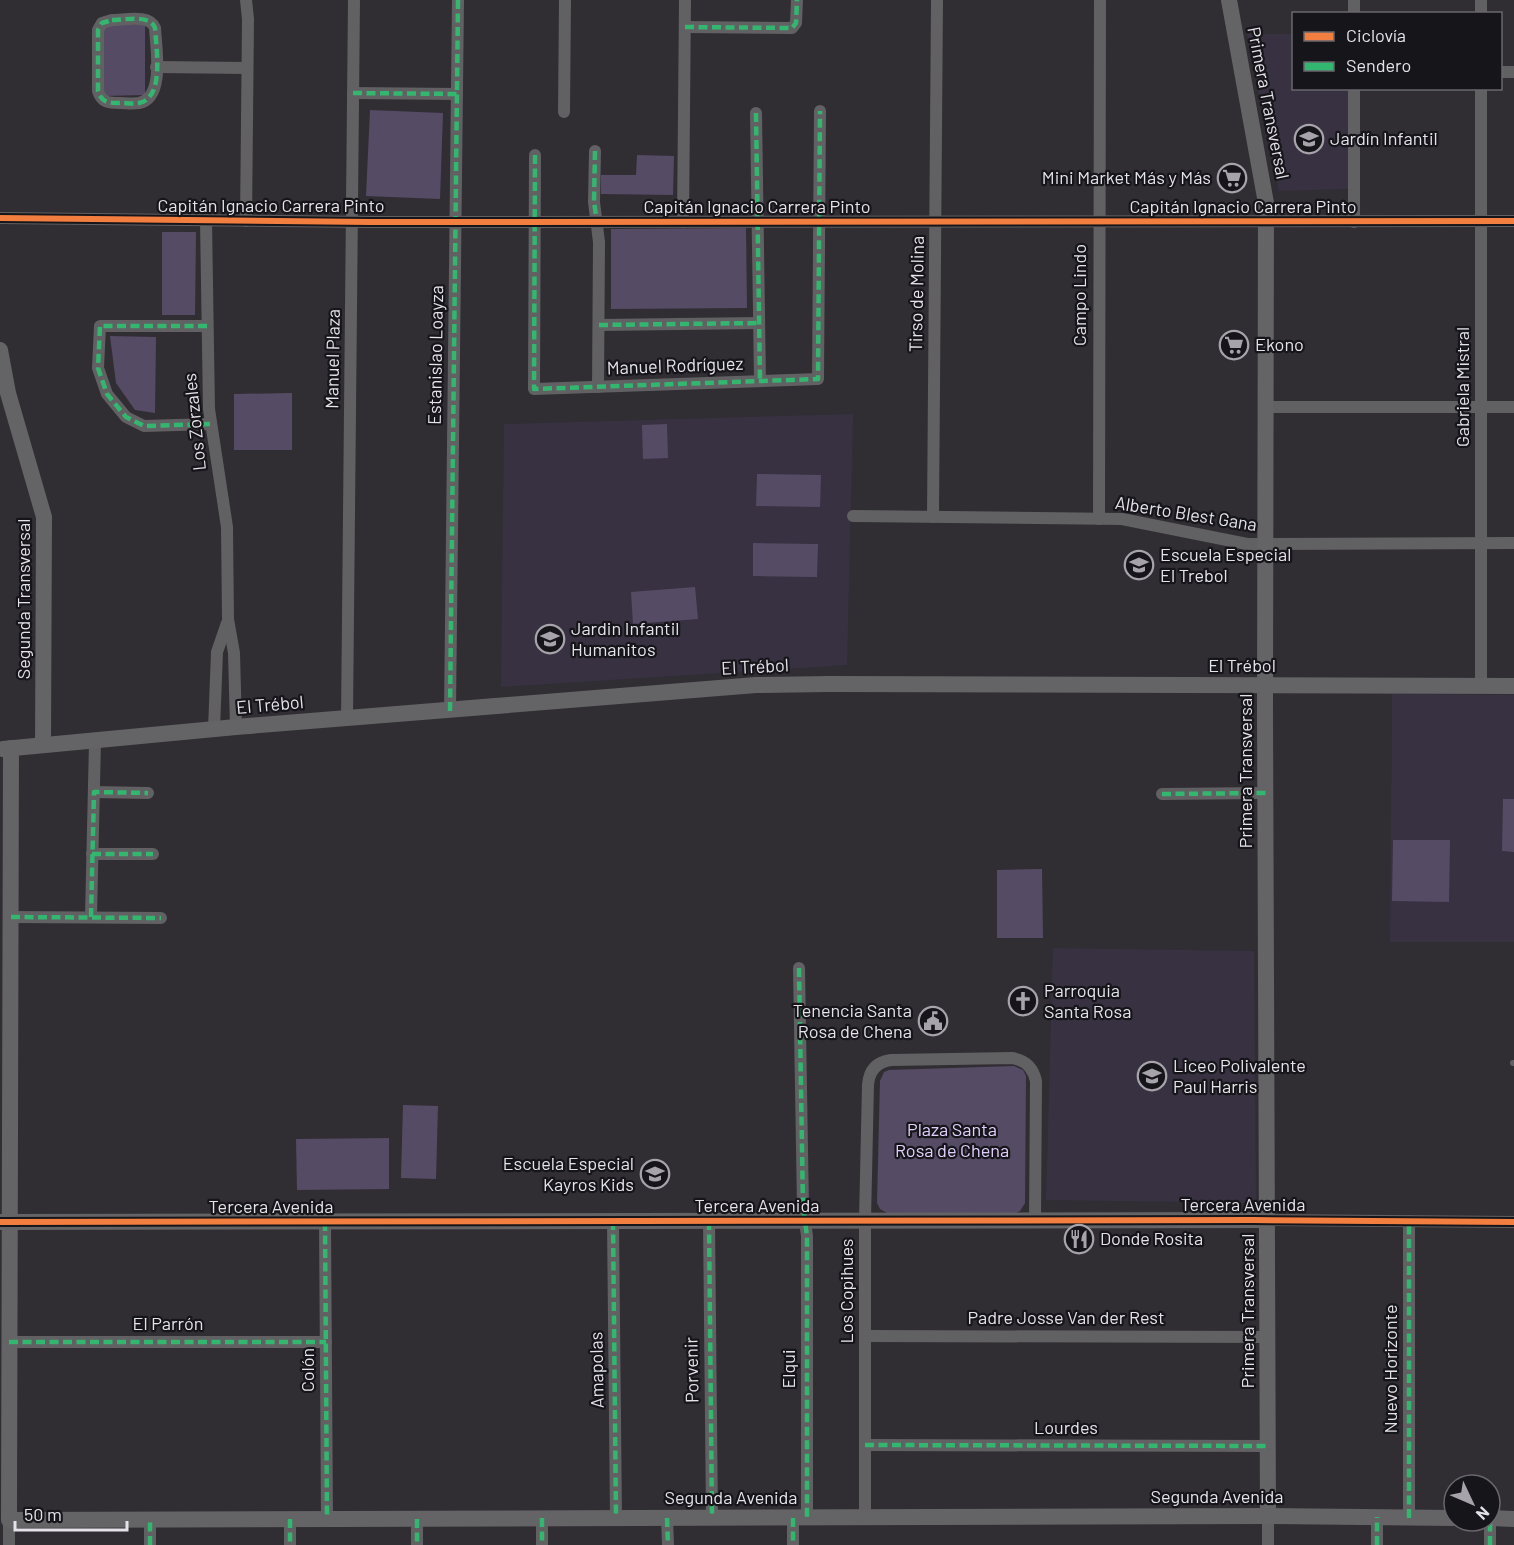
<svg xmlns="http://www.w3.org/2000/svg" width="1514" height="1545" font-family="Barlow,sans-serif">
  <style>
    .built { fill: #383141 }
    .green { fill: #564b65 }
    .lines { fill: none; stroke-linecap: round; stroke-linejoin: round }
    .lane { stroke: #616062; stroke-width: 6 }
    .street { stroke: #616062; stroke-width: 12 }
    .secondary { stroke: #646365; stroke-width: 16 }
    .quiet { stroke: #33b770; stroke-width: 4.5; stroke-dasharray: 9 4.5; stroke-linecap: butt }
    .cycleway-casing { stroke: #161519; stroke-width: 10 }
    .cycleway { stroke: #f27e40; stroke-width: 6 }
    .labels { text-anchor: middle; stroke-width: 4.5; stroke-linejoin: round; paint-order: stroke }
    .street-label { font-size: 18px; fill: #e5e3ea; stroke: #161519 }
    .poi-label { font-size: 18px; fill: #e5e3ea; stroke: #161519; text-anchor: start }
    .park-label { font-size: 18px; fill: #e1cffd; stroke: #161519 }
  </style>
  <rect width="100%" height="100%" fill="#302d33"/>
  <g class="built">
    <polygon points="1247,34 1293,34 1294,88 1349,89 1349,189 1279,191"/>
    <polygon points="853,414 847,665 501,687 504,424"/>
    <polygon points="1392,694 1514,695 1514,942 1390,942"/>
    <polygon points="1053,948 1254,951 1256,1203 1046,1200"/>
  </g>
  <g class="green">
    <polygon points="145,24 145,95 104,96 104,25"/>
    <polygon points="370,110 443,113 440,199 366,196"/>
    <polygon points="637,155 674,156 673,195 601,194 601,175 636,175"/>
    <polygon points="746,228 747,308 611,309 611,229"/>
    <polygon points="162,232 196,232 195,315 162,315"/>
    <polygon points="110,336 156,337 155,413 135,410 116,383"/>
    <polygon points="292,393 292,450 234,450 234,394"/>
    <polygon points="667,424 668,458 643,459 642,425"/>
    <polygon points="757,474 821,475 820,507 756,506"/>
    <polygon points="753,543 818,544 817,577 753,576"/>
    <polygon points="695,587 698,619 633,624 631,592"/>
    <polygon points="1503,799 1514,799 1514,852 1502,851"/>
    <polygon points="1393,840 1450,840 1449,902 1392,901"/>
    <polygon points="1042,869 1043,938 997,938 997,870"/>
    <polygon points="1014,1066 1023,1070 1026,1076 1025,1203 1020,1211 1014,1214 887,1213 880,1209 877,1203 880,1081 884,1072 889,1070"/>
    <polygon points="403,1105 438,1106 436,1179 401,1178"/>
    <polygon points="389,1138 389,1189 297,1190 296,1139"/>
  </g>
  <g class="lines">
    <polyline class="lane" points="1513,1063 1514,1063"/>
    <g class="street">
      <polyline points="1354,0 1354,14"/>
      <polyline points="1481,14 1481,0"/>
      <path d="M112,20C125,20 150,14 155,28C156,48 165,98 139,103C133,104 126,103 120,103C109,103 102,103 98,91V30L102,23Z"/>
      <polyline points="685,27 792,28 796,23 797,0"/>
      <polyline points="156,67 247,68"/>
      <polyline points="1500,72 1514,72"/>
      <polyline points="1354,88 1354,222"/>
      <polyline points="1481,88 1481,686"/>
      <polyline points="353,93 457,94"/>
      <polyline points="564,112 565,0"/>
      <polyline points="756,113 760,381"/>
      <polyline points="595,151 594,202 599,242 598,387"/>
      <polyline points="535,155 534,389 818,379 820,111"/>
      <polyline points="0,218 370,222 1514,221"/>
      <polyline points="206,220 209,409 227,527 228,619 234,653 236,727"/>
      <polyline points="246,221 248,19 246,0"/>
      <polyline points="683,222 685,0"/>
      <polyline points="599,325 759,323"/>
      <polyline points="207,326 100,326 98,368 107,394 126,417 144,426 211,424"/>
      <polyline points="1266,407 1514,407"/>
      <polyline points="853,516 1122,519 1247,544 1514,543"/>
      <polyline points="933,517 937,0"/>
      <polyline points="1099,519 1100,0"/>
      <polyline points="450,711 458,0"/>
      <polyline points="347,718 354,0"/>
      <polyline points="214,729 217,652 227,623"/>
      <polyline points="94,792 148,793"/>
      <polyline points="1162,794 1266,793"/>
      <polyline points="92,854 153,854"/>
      <polyline points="11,917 161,918"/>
      <polyline points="91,917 95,741"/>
      <polyline points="799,968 803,1207 807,1236 807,1518"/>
      <polyline points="1267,1220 1514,1222"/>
      <polyline points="613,1221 616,1518"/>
      <polyline points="709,1221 712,1518"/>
      <polyline points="325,1222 327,1519"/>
      <polyline points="865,1336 1268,1337"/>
      <polyline points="9,1342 326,1342"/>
      <polyline points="865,1445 1268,1446"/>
      <polyline points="1268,1516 1268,1545"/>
      <path d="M865,1517V1220L868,1085C869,1071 876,1062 891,1060L1012,1058C1025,1060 1033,1067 1036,1081L1035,1220"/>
      <polyline points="542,1518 542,1545"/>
      <polyline points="667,1518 668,1545"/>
      <polyline points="793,1518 793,1545"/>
      <polyline points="1409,1518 1409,1221"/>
      <polyline points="290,1519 290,1545"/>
      <polyline points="417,1519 417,1545"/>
      <polyline points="9,1545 9,1520"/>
      <polyline points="150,1545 150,1519"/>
      <polyline points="1377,1545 1377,1517"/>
      <polyline points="1490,1545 1490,1521"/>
    </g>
    <g class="secondary">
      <polyline points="1229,0 1266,203 1265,709 1268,1516"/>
      <polyline points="0,350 8,393 44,517 43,745"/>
      <polyline points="11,748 9,1520 1268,1516 1454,1518"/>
      <polyline points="3,749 236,727 756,685 829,684 1514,686"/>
      <polyline points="1,1222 1267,1220"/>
      <polyline points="1490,1518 1514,1519"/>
    </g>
    <g class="quiet">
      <path d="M112,20C125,20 150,14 155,28C156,48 165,98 139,103C133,104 126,103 120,103C109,103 102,103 98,91V30L102,23Z"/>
      <polyline points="685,27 792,28 796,23 797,0"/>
      <polyline points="353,93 457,94"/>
      <polyline points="756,113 760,381"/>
      <polyline points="595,151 594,202 597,222"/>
      <polyline points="535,155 534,389 818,379 820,111"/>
      <polyline points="599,325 759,323"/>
      <polyline points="207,326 100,326 98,368 107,394 126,417 144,426 211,424"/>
      <polyline points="450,711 458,0"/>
      <polyline points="1162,794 1266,793"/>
      <polyline points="92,854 153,854"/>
      <polyline points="11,917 161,918"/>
      <polyline points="91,917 94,792 148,793"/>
      <polyline points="799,968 803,1207 807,1236 807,1518"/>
      <polyline points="613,1221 616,1518"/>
      <polyline points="709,1221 712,1518"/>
      <polyline points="325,1222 327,1519"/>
      <polyline points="9,1342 326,1342"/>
      <polyline points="865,1445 1268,1446"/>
      <polyline points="542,1518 542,1545"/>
      <polyline points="667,1518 668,1545"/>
      <polyline points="793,1518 793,1545"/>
      <polyline points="1409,1518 1409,1221"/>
      <polyline points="290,1519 290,1545"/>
      <polyline points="417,1519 417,1545"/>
      <polyline points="150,1545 150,1519"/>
      <polyline points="1377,1545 1377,1517"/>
      <polyline points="1490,1545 1490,1521"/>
    </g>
    <g class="cycleway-casing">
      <g id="cycleway">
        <polyline points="0,218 370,222 1514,221"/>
        <polyline points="0,1222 1253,1220 1514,1222"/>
      </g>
    </g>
    <use href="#cycleway" class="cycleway"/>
  </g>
  <defs>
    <g id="school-ring" transform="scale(1.5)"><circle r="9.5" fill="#161519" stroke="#a6a3aa" stroke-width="1.5"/><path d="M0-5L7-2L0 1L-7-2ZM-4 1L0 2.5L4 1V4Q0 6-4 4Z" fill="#a6a3aa"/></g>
    <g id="supermarket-ring" transform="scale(1.5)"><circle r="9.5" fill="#161519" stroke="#a6a3aa" stroke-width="1.5"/><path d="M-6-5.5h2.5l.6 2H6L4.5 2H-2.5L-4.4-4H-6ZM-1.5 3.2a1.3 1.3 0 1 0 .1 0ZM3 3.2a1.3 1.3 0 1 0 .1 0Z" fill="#a6a3aa"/></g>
    <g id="church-ring" transform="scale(1.5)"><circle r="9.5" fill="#161519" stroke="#a6a3aa" stroke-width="1.5"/><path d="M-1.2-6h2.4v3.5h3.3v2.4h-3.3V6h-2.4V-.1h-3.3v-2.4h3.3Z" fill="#a6a3aa"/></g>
    <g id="civic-ring" transform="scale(1.5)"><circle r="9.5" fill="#161519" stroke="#a6a3aa" stroke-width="1.5"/><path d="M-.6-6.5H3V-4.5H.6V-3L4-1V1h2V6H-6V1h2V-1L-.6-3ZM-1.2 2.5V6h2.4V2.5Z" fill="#a6a3aa"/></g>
    <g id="restaurant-ring" transform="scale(1.5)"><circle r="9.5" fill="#161519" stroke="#a6a3aa" stroke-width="1.5"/><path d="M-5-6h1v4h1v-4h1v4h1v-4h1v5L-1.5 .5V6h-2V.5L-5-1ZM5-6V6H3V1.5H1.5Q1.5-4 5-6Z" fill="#a6a3aa"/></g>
  </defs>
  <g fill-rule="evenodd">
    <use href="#school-ring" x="1309" y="139"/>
    <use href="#supermarket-ring" x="1232" y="178"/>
    <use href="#supermarket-ring" x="1234" y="345"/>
    <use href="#school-ring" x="1139" y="565"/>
    <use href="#school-ring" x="550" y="639"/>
    <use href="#church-ring" x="1023" y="1001"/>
    <use href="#civic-ring" x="933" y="1021"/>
    <use href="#school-ring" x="1152" y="1076"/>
    <use href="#school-ring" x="655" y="1174"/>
    <use href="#restaurant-ring" x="1079" y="1239"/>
  </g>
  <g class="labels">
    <g class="street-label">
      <text transform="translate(1268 103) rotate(79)" y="6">Primera Transversal</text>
      <text x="271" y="212">Capitán Ignacio Carrera Pinto</text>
      <text x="757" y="213">Capitán Ignacio Carrera Pinto</text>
      <text x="1243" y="213">Capitán Ignacio Carrera Pinto</text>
      <text transform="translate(917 294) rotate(-89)" y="6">Tirso de Molina</text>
      <text transform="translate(1080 295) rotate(-90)" y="6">Campo Lindo</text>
      <text transform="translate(436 355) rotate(-89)" y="6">Estanislao Loayza</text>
      <text transform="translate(333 359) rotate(-89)" y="6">Manuel Plaza</text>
      <text transform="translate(675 366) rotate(-2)" y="6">Manuel Rodríguez</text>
      <text transform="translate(1463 387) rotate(-90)" y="6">Gabriela Mistral</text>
      <text transform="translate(195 422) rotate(-96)" y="6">Los Zorzales</text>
      <text transform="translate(1186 514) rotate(9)" y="6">Alberto Blest Gana</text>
      <text transform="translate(24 599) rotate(-90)" y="6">Segunda Transversal</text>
      <text x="1242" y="672">El Trébol</text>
      <text transform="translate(755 667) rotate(-3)" y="6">El Trébol</text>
      <text transform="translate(270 705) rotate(-5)" y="6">El Trébol</text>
      <text transform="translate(1246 771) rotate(-90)" y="6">Primera Transversal</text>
      <text x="1243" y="1211">Tercera Avenida</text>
      <text x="757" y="1212">Tercera Avenida</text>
      <text x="271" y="1213">Tercera Avenida</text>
      <text transform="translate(847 1291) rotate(-90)" y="6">Los Copihues</text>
      <text transform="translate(1248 1311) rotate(-90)" y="6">Primera Transversal</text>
      <text x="1066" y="1324">Padre Josse Van der Rest</text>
      <text x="168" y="1330">El Parrón</text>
      <text transform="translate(789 1369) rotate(-90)" y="6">Elqui</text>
      <text transform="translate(1391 1369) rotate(-90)" y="6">Nuevo Horizonte</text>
      <text transform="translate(308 1370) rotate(-90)" y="6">Colón</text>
      <text transform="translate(597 1370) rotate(-91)" y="6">Amapolas</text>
      <text transform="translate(692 1370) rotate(-91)" y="6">Porvenir</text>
      <text x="1066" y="1434">Lourdes</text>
      <text x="1217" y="1503">Segunda Avenida</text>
      <text x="731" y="1504">Segunda Avenida</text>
    </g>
    <g class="poi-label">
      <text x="1330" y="145">Jardín Infantil</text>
      <text x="1211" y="184" text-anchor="end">Mini Market Más y Más</text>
      <text x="1255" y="351">Ekono</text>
      <text x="1160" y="561">Escuela Especial<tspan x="1160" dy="21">El Trebol</tspan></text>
      <text x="571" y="635">Jardin Infantil<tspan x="571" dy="21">Humanitos</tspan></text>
      <text x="1044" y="997">Parroquia<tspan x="1044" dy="21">Santa Rosa</tspan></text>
      <text x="912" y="1017" text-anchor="end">Tenencia Santa<tspan x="912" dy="21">Rosa de Chena</tspan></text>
      <text x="1173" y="1072">Liceo Polivalente<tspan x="1173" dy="21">Paul Harris</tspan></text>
      <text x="634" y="1170" text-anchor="end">Escuela Especial<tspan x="634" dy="21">Kayros Kids</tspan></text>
      <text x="1100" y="1245">Donde Rosita</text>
    </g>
    <g class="park-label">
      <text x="952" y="1136">Plaza Santa<tspan x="952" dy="21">Rosa de Chena</tspan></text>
    </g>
  </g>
  <rect x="1292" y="12" width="210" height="78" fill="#161519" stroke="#69676d" stroke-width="1.5"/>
  <rect x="1304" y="32" width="30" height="9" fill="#f27e40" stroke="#69676d" stroke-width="1.5"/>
  <text x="1346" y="42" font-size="18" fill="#e5e3ea">Ciclovía</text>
  <rect x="1304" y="62" width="30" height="9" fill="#33b770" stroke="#69676d" stroke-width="1.5"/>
  <text x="1346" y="72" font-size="18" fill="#e5e3ea">Sendero</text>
  <g transform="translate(1472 1503) rotate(134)"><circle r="28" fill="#161519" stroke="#69676d" stroke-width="1.5"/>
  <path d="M0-4.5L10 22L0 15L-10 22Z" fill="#a6a3aa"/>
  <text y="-9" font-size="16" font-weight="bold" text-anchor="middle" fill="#e5e3ea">N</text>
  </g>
  <path d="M15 1521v9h112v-9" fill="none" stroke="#e5e3ea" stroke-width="3"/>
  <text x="24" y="1521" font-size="18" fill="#e5e3ea" stroke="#161519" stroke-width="4.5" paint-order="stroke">50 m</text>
</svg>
